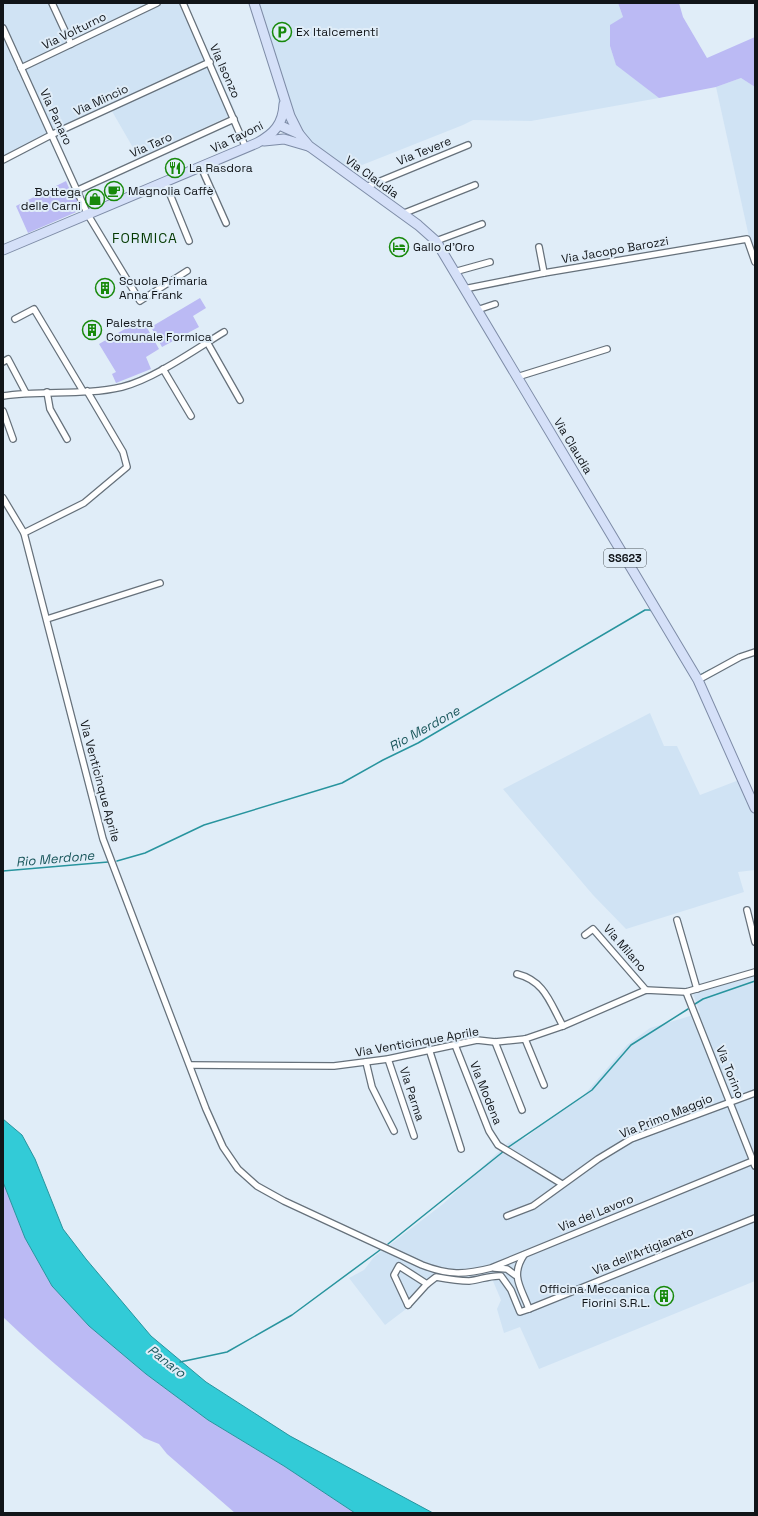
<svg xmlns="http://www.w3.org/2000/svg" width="758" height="1516" font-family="'Space Grotesk',sans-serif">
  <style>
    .built { fill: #d0e3f4 }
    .green { fill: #bbbaf4 }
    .water { fill: #32cbd7; stroke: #28949e }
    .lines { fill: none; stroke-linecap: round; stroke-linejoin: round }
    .stream { stroke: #28949e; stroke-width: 1.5 }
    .minor-casing { stroke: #66717b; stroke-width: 8 }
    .primary-casing { stroke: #7e8ca7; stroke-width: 11 }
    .minor { stroke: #fff; stroke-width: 5.5 }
    .primary { stroke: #d5e0f8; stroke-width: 9 }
    .labels { text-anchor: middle; stroke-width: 4; stroke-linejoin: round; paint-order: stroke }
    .shield { fill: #e0edf8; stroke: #4f565c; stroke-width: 1 }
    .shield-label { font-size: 11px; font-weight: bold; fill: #111519 }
    .street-label { font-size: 12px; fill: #111519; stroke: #e0edf8 }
    .poi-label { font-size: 12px; fill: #111519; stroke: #e0edf8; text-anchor: start }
    .water-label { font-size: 13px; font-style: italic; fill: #18555a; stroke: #e0edf8 }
    .quarter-label { font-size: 14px; letter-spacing: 1px; fill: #033901; stroke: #e0edf8 }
  </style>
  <rect width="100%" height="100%" fill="#e0edf8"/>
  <g class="built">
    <polygon points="3,3 186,3 236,113 139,158 109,106 3,157"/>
    <polygon points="254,3 618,3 623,17 610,26 610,46 616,64 659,98 531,121 473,120 463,125 347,171 280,124 276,82"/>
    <polygon points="741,78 755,87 755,255 749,237 716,87"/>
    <polygon points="650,713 664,746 677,746 700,795 739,780 755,811 755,870 738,872 744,892 626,929 593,895 503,789"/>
    <polygon points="755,974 755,1281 539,1369 520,1327 504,1333 497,1309 501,1300 493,1281 465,1285 437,1279 410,1306 385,1325 349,1278 364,1270 374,1257 443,1204 508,1143 527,1137 543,1123 585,1094 627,1045 650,1028 700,1013 691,988"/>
  </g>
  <g class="green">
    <polygon points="618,3 679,3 683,17 707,58 755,37 755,87 741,78 716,87 659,98 616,65 610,46 610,25 623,17"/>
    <polygon points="66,181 73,197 76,196 81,210 28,233 16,206"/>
    <polygon points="200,298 206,308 193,316 199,327 162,347 151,327"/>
    <polygon points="142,319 159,349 146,357 151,369 116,383 112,374 116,372 99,344"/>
    <path d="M3,1182L25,1238L52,1286L89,1326L146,1374L208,1420L284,1466L355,1513H235L167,1454L159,1444L144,1438C96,1398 48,1360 3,1317Z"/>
  </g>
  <polygon class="water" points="3,1119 22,1135 35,1159 63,1229 86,1259 151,1336 206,1382 290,1436 433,1513 355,1513 284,1466 208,1420 146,1374 89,1326 52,1286 25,1238 3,1182"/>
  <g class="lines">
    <g class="stream">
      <polyline points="677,653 693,679"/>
      <polyline points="699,676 710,670"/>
      <polyline points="117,861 145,853 204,825 342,783 383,760 418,743 645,610 650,610 653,612"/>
      <polyline points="3,871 108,862"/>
      <polyline points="695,1004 703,999 755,981"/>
      <polyline points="507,1148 592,1090 631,1045 688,1009"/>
      <polyline points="388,1244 504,1151"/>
      <polyline points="180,1362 227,1352 292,1315 380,1250"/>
    </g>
    <g class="minor-casing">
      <g id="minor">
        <polyline points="52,3 71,44"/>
        <polyline points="183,3 246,148"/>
        <polyline points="3,28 88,215 140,301 187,271"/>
        <polyline points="21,68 157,3"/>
        <polyline points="3,160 53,134 210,62"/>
        <polyline points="201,167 226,223"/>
        <polyline points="165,182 189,241"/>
        <polyline points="366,187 468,145"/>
        <polyline points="76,191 234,119"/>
        <polyline points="402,214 475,185"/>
        <polyline points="436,241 482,224"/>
        <polyline points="539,247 544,273"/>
        <polyline points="454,272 490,262"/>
        <polyline points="464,289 544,273 747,239 755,262"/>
        <polyline points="477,310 495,304"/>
        <polyline points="15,319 34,309 83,391"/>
        <polyline points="207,342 240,400"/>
        <polyline points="3,362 8,359 26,393"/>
        <polyline points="163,369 191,416"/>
        <polyline points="517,377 607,349"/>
        <polyline points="47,392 50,409 67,439"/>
        <path d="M3,396C42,390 84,396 122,387C154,379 196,349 224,332"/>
        <polyline points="3,411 13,439"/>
        <path d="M3,498L24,533L103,839L206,1109L223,1147L238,1169L257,1186L284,1201L422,1265C448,1275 464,1275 491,1268L755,1160"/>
        <polyline points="24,533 84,503 127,467 123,452 87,391"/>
        <polyline points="47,619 160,583"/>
        <polyline points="698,680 740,657 755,652"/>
        <polyline points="747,910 755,942"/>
        <polyline points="677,920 697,989"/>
        <polyline points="585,935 593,929 646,990"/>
        <path d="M517,974C545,981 550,1003 563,1026"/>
        <polyline points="686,992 755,1166"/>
        <polyline points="525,1039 544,1085"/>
        <polyline points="495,1042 522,1110"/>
        <polyline points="455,1045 489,1131 498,1145 562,1184"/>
        <polyline points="429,1049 461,1149"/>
        <polyline points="388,1059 414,1136"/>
        <polyline points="366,1062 372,1087 394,1131"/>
        <polyline points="190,1065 334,1066 388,1059 477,1040 495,1042 525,1039 563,1026 646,990 686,992 755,972"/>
        <polyline points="507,1216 533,1206 598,1159 631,1139 755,1093"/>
        <path d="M524,1255C510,1276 521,1287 529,1309L755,1218"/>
        <polyline points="494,1268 507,1269 515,1275"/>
        <path d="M408,1305L427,1284L436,1277C447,1279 458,1281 469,1281C480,1280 490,1275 501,1276L511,1290L520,1312L529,1309"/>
        <polyline points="408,1305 394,1275 399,1266 427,1284"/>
      </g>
    </g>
    <g class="primary-casing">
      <g id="primary">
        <polyline points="254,3 290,116 299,134 309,146 418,225 436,241 698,680 755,808"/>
        <polyline points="279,125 299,134"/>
        <polyline points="264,141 284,139 308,146"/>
        <path d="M3,250L257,143C274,134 283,124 284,104"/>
      </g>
    </g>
    <use href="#minor" class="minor"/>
    <use href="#primary" class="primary"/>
  </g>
  <defs>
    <g id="parking-ring" transform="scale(1)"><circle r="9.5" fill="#e0edf8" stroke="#17890b" stroke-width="1.5"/><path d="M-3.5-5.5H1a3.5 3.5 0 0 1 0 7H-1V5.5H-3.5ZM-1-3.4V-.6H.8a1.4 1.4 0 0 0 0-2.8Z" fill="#17890b"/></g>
    <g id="restaurant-ring" transform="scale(1)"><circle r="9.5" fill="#e0edf8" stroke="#17890b" stroke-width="1.5"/><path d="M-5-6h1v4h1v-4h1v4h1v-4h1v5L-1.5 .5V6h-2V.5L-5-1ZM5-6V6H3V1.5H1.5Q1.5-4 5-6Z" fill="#17890b"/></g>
    <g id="cafe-ring" transform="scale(1)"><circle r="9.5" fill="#e0edf8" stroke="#17890b" stroke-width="1.5"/><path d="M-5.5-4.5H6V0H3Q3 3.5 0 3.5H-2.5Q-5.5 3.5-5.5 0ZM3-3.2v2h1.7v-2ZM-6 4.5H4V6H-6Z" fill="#17890b"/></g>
    <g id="shop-ring" transform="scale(1)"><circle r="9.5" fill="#e0edf8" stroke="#17890b" stroke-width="1.5"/><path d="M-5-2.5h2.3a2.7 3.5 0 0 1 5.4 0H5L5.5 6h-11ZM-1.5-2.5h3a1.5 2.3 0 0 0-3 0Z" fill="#17890b"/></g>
    <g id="hotel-ring" transform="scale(1)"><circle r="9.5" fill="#e0edf8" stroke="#17890b" stroke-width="1.5"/><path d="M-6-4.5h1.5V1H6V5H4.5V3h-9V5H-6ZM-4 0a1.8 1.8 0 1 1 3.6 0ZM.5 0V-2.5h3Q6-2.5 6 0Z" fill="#17890b"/></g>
    <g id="building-ring" transform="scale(1)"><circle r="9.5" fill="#e0edf8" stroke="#17890b" stroke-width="1.5"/><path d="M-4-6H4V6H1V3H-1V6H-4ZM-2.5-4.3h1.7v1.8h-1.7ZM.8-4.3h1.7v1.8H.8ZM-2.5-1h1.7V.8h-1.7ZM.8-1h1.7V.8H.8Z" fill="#17890b"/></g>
  </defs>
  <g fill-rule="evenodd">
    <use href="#parking-ring" x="282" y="32"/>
    <use href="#restaurant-ring" x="175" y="168"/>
    <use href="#cafe-ring" x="114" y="191"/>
    <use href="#shop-ring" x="95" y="199"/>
    <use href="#hotel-ring" x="399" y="247"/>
    <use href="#building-ring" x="105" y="288"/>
    <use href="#building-ring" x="92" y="330"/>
    <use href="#building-ring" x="664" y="1296"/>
  </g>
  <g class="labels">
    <rect class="shield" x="604" y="549" width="42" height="18" rx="3"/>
    <g class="shield-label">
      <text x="625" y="562">SS623</text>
    </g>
    <g class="street-label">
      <text transform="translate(74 31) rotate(-26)" y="4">Via Volturno</text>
      <text transform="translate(225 71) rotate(66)" y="4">Via Isonzo</text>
      <text transform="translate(101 100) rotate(-25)" y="4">Via Mincio</text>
      <text transform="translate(56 117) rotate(65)" y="4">Via Panaro</text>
      <text transform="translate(237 137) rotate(-26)" y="4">Via Tavoni</text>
      <text transform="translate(151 145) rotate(-24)" y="4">Via Taro</text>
      <text transform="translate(424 151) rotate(-22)" y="4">Via Tevere</text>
      <text transform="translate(372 177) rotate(36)" y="4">Via Claudia</text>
      <text transform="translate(615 250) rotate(-10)" y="4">Via Jacopo Barozzi</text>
      <text transform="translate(573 446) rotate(59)" y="4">Via Claudia</text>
      <text transform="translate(100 781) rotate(75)" y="4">Via Venticinque Aprile</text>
      <text transform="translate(625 948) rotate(49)" y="4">Via Milano</text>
      <text transform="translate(417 1042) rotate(-10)" y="4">Via Venticinque Aprile</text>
      <text transform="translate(730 1072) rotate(68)" y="4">Via Torino</text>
      <text transform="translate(486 1093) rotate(68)" y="4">Via Modena</text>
      <text transform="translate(412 1094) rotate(72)" y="4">Via Parma</text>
      <text transform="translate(666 1116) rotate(-22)" y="4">Via Primo Maggio</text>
      <text transform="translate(596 1213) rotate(-22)" y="4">Via del Lavoro</text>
      <text transform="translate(643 1251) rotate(-22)" y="4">Via dell'Artigianato</text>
    </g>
    <g class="poi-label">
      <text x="296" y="36">Ex Italcementi</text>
      <text x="189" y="172">La Rasdora</text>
      <text x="128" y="195">Magnolia Caffè</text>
      <text x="81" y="196" text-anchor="end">Bottega<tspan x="81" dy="14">delle Carni</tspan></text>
      <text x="413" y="251">Gallo d'Oro</text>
      <text x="119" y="285">Scuola Primaria<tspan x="119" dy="14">Anna Frank</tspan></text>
      <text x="106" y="327">Palestra<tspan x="106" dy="14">Comunale Formica</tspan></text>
      <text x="650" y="1293" text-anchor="end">Officina Meccanica<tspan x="650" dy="14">Fiorini S.R.L.</tspan></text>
    </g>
    <g class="water-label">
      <text transform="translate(424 728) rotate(-29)" y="5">Rio Merdone</text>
      <text transform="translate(55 858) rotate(-5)" y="5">Rio Merdone</text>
      <text transform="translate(167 1361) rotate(38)" y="5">Panaro</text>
    </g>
    <g class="quarter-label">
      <text x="145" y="243">FORMICA</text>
    </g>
  </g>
  <rect width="758" height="1516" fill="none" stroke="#111519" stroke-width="8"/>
</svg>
